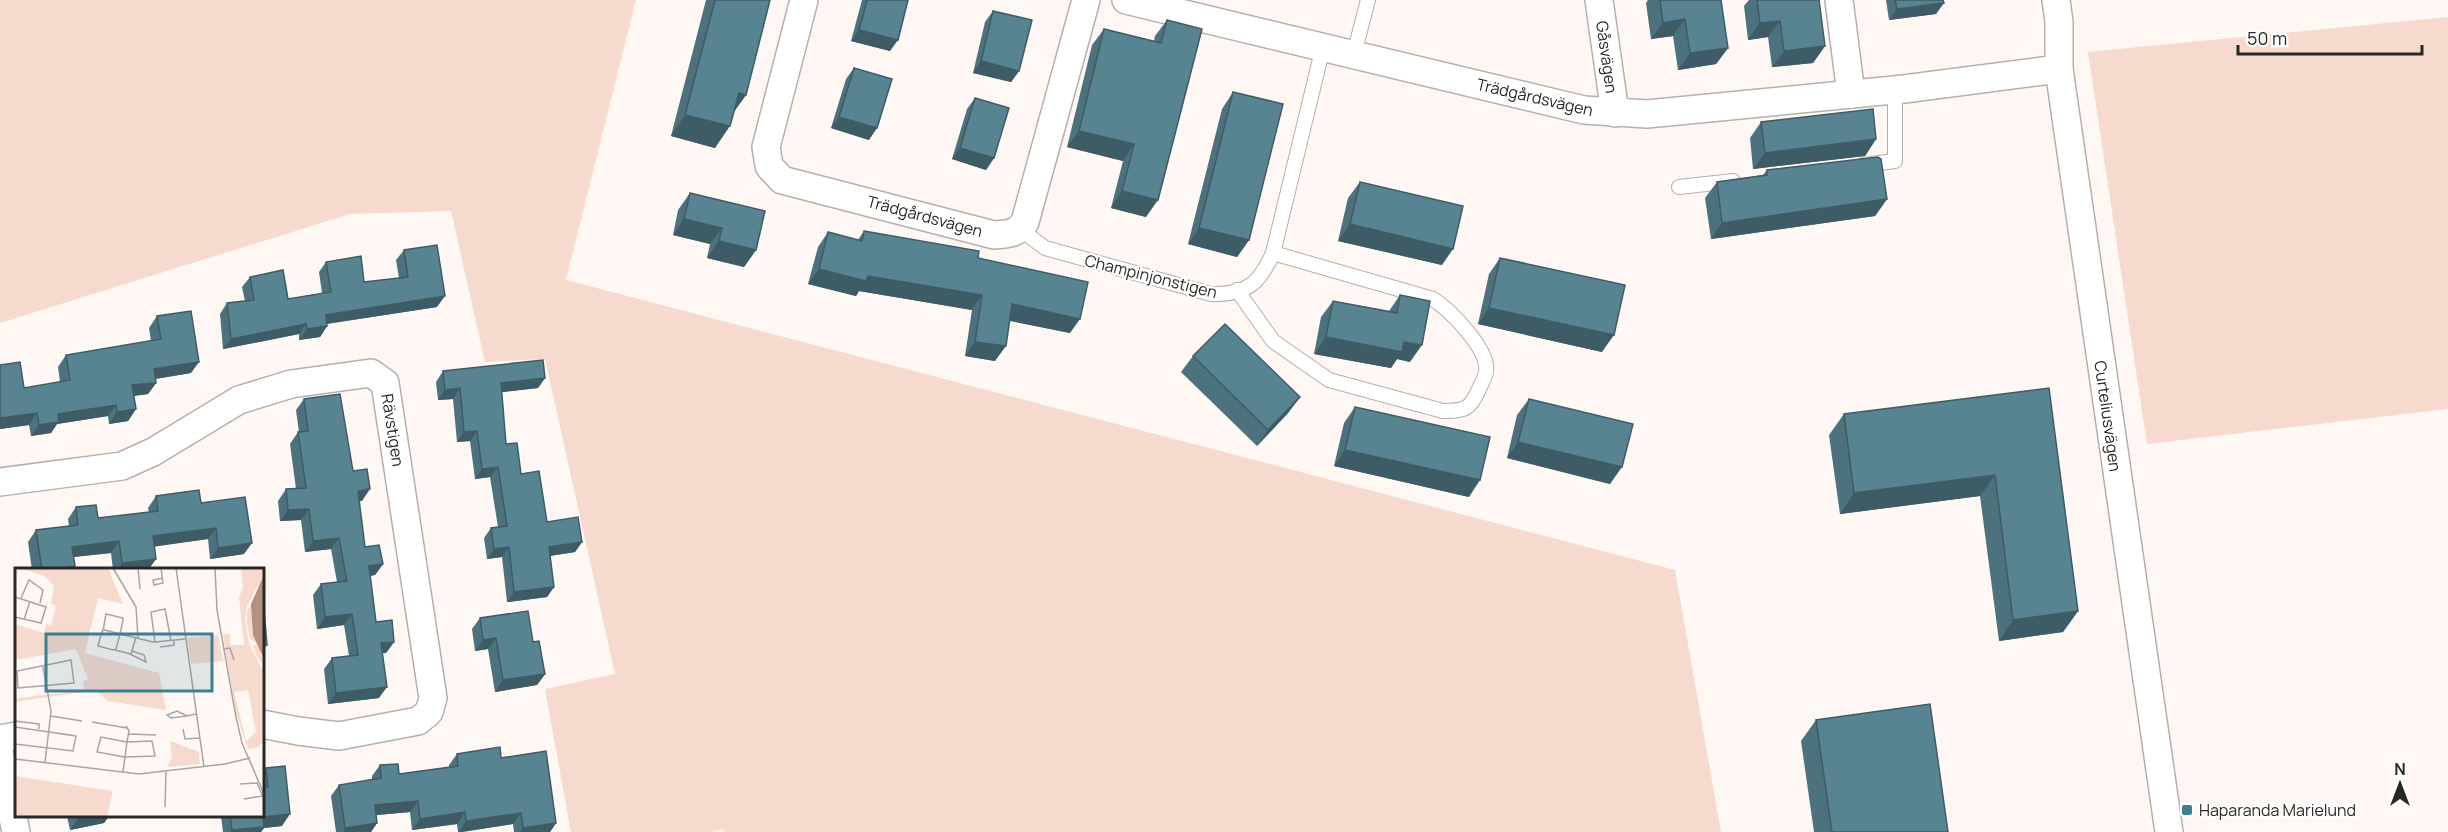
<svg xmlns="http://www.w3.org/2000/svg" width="2448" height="832" font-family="Manrope,sans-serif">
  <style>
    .green { fill: #f6dacd }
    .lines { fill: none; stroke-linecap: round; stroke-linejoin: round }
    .lane-casing { stroke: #b6afac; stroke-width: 16 }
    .street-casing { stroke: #b6afac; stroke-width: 30 }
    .lane { stroke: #fff; stroke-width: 14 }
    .street { stroke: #fff; stroke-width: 27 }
    .wall { fill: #4c727d }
    .shaded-wall { fill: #3e5c66 }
    .building { fill: #588491; stroke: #3e5c66; stroke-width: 1.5 }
    .poi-dot { fill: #3e7f92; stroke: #fff; stroke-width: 2 }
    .labels { text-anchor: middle; stroke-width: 4.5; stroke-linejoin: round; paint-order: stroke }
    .street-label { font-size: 16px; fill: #2a2826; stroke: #fff }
    .poi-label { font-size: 16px; fill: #2a2826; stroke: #fff; text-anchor: start }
    .inset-road { fill: none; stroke: #a9a4a2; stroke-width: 1.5 }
    .view { fill: #3e7f92; fill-opacity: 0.15; stroke: #3e7f92; stroke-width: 3 }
    .inset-edge { fill: none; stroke: #2a2826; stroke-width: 3 }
  </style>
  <rect width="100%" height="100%" fill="#fef7f4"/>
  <g class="green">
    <polygon points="0,0 636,0 566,280 1675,570 1721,832 726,832 722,829 711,832 571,832 545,689 615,674 545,359 485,362 451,211 350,214 0,323"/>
    <polygon points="2448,17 2448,409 2147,444 2088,52"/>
  </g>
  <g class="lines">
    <g class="lane-casing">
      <g id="lane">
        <polyline points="1354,54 1368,0"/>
        <polyline points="1863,165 1895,161 1895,90"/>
        <polyline points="1679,187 1733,181"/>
        <path d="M1020,229L1045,248L1211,294C1247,295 1260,283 1273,253L1323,47"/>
        <path d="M1237,290L1273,341L1329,380L1443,411C1464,411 1470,410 1479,389C1481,384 1485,378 1486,372C1490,350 1450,310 1433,299L1273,253"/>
      </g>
    </g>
    <g class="street-casing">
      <g id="street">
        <path d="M804,0L766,147L769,166L782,180L994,235C1008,234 1017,234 1025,222L1086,0"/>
        <polyline points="1126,0 1584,110 1647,114 1904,89 2059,69"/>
        <polyline points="1599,0 1615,113"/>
        <polyline points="1839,0 1851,94"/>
        <polyline points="2056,0 2059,22 2059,69 2169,832"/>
        <polyline points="0,482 122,466 153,452 239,400 291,384 371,373 385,383 433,698 429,712 418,721 339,736 298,731 262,724"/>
        <polyline points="0,739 16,736"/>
        <polyline points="0,756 16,832"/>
      </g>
    </g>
    <use href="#lane" class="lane"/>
    <use href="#street" class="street"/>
  </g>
  <g class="wall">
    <polygon points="706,0 770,0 746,95 734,111 715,148 671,136"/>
    <polygon points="862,0 908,0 890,51 851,41"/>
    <polygon points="1648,0 1721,0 1728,48 1716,64 1678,70 1673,36 1651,39 1646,3"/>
    <polygon points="1749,0 1819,0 1825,46 1813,63 1772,67 1768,37 1748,40 1744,6"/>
    <polygon points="1886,0 1943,0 1936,14 1889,20"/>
    <polygon points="993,11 1019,71 1011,82 973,73 985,22"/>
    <polygon points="1167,20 1146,217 1111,208 1123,161 1067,147 1092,45 1104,29 1154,41 1155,36"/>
    <polygon points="854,68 869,140 831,128 846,79"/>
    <polygon points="1233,92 1249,240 1237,257 1188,244 1222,109"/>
    <polygon points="975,98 994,158 986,170 952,159 967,109"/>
    <polygon points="1761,122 1876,139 1865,156 1753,169 1750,138"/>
    <polygon points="1767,170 1887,199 1875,216 1711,239 1705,198 1717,182 1763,175"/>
    <polygon points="1360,182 1442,265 1338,241 1348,198"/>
    <polygon points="690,193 756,250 744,267 707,258 710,244 673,235 678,210"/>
    <polygon points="864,231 978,258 1070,333 1010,321 995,361 965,356 972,310 859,291 856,296 808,284 818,247 828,232 858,240"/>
    <polygon points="404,250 437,307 327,324 327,326 320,337 299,340 299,334 223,349 220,314 227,303 245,301 242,287 250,277 288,299 322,293 319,272 326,262 364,282 399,278 396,260"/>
    <polygon points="1500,258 1602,352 1478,324 1489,274"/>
    <polygon points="1400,295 1410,362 1397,359 1391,368 1314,354 1321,317 1333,301 1389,311"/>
    <polygon points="157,316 191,373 156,379 156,383 148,394 134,396 136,409 128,421 109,424 108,416 57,424 51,433 31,436 29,425 0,429 0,365 24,388 60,382 58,367 66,355 151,341 149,328"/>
    <polygon points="1193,356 1300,397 1288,413 1257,446 1181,372"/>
    <polygon points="443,371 545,378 538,388 502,392 506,444 521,474 547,522 582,542 575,552 550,556 554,587 547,597 507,602 502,557 487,559 484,538 491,528 498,527 490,477 475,479 470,441 457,442 453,399 438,400 436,382"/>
    <polygon points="2049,388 2078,611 2063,632 1999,641 1980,496 1840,514 1829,435 1844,414"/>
    <polygon points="304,399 353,471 362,501 359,501 365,547 383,564 375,575 370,576 376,622 394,642 386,653 383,653 379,698 328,704 324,669 332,658 349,656 344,625 317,629 313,595 321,584 337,582 331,549 305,552 301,520 280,521 278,501 286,489 296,489 290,444 298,432 299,432 296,410"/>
    <polygon points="1529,399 1610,484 1507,458 1517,415"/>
    <polygon points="1355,407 1469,497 1334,466 1344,423"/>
    <polygon points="156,496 201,503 244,554 210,559 208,539 154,546 156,559 148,570 113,570 111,553 73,557 75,566 72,570 32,570 28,542 36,530 69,526 68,519 76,507 98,518 149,512 148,508"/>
    <polygon points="480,618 533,642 545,674 537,685 495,692 488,649 475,651 472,629"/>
    <polygon points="1816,720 1948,832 1814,832 1801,741"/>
    <polygon points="457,754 501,758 556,823 550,832 514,832 513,824 463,832 458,832 457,824 412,830 410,812 376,815 377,823 371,832 336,832 331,796 339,785 372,780 372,776 380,765 399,774 449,767 449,765"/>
    <polygon points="266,768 282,826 264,828 261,832 223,832 221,816 262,816 262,773"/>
    <polygon points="67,816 109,816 104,823 70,830"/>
  </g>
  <g class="shaded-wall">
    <polygon points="1944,3 1936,14 1889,20 1897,9"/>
    <polygon points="1685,19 1673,36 1651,39 1663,23"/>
    <polygon points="1780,21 1768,37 1748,40 1760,23"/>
    <polygon points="859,30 898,40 890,51 851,41"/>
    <polygon points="1825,46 1813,63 1772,67 1784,51"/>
    <polygon points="1728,48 1716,64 1678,70 1690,53"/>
    <polygon points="981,61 1019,71 1011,82 973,73"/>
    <polygon points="739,93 746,95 731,116"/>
    <polygon points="685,115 730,126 715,148 671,136"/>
    <polygon points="839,117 877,128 869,140 831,128"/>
    <polygon points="1079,131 1134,144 1123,161 1067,147"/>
    <polygon points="1876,139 1865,156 1753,169 1765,153"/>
    <polygon points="960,148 994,158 986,170 952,159"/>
    <polygon points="1122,191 1158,200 1146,217 1111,208"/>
    <polygon points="1887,199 1875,216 1711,239 1722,223"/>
    <polygon points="684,219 722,228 710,244 673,235"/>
    <polygon points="1350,224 1453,249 1442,265 1338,241"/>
    <polygon points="1199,228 1249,240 1237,257 1188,244"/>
    <polygon points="719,241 756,250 744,267 707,258"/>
    <polygon points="819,269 868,276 982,295 972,310 859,291 856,296 808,284"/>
    <polygon points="445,296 437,307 318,325 326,315"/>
    <polygon points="1012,304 1080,319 1070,333 1002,319"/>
    <polygon points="1489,308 1614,335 1602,352 1478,324"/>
    <polygon points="306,324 299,334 223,349 231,339"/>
    <polygon points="327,326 320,337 299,340 307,329"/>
    <polygon points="1326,337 1404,342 1422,345 1410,362 1397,359 1391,368 1314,354"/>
    <polygon points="975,342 1006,346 995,361 965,356"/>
    <polygon points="199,362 191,373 147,380 154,369"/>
    <polygon points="545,378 538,388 494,393 501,383"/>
    <polygon points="156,383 148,394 124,397 132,385"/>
    <polygon points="460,388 453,399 438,400 445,390"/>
    <polygon points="1300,397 1288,413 1257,446 1268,430"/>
    <polygon points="116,405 108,416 57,424 51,433 31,436 39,425 58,414"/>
    <polygon points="136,409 128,421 109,424 117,412"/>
    <polygon points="37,413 29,425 0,429 0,418"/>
    <polygon points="477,431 470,441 457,442 464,432"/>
    <polygon points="1518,442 1622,467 1610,484 1507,458"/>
    <polygon points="1345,450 1480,480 1469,497 1334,466"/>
    <polygon points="498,467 490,477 475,479 482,469"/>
    <polygon points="1995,475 1980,496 1840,514 1854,493"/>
    <polygon points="370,489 362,501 350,502 358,491"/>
    <polygon points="309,509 301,520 280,521 288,510"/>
    <polygon points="216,528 208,539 145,548 153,536"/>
    <polygon points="339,538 331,549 305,552 313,541"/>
    <polygon points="119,541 111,553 64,558 72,547"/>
    <polygon points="582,542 575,552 542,557 549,547"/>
    <polygon points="252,543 244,554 210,559 218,548"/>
    <polygon points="509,547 502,557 487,559 494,549"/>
    <polygon points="156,559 148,570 117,570 122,563"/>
    <polygon points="383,564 375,575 361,577 369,566"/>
    <polygon points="75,566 72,570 52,570"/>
    <polygon points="554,587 547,597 507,602 514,592"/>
    <polygon points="2078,611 2063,632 1999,641 2013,620"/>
    <polygon points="352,614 344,625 317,629 325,617"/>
    <polygon points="496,638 488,649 475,651 483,640"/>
    <polygon points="394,642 386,653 374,654 381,643"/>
    <polygon points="262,645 267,645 262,651"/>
    <polygon points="545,674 537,685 495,692 503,680"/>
    <polygon points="387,687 379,698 328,704 336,693"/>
    <polygon points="418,801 410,812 367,816 375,805"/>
    <polygon points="465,812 457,824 412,830 420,819"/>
    <polygon points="521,813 513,824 459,832 466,821"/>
    <polygon points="290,814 282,826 264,828 261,832 230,832 232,830 263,817"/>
    <polygon points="92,816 109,816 104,823 70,830 78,819"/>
    <polygon points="148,816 160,816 147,818"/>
    <polygon points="377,823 371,832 343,832 345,828"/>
    <polygon points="556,823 550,832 520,832 523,828"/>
  </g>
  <g class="building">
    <polygon points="715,0 770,0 746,95 739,93 730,126 685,115"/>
    <polygon points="867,0 908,0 898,40 859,30"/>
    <polygon points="1660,0 1721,0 1728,48 1690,53 1685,19 1663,23"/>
    <polygon points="1757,0 1819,0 1825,46 1784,51 1780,21 1760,23"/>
    <polygon points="1895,0 1943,0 1944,3 1897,9"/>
    <polygon points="993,11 1032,20 1019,71 981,61"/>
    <polygon points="1167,20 1202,29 1158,200 1122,191 1134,144 1079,131 1104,29 1161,43"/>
    <polygon points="854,68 892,79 877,128 839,117"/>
    <polygon points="1233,92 1283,104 1249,240 1199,228"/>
    <polygon points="975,98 1009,108 994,158 960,148"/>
    <polygon points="1873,109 1876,139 1765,153 1761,122"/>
    <polygon points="1878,157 1881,159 1887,199 1722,223 1717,182 1767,175 1767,170"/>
    <polygon points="1360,182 1463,206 1453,249 1350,224"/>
    <polygon points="690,193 765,211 756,250 719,241 722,228 684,219"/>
    <polygon points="864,231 979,251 978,258 1088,282 1080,319 1012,304 1006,346 975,342 982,295 868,276 866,281 819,269 828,232 862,241"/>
    <polygon points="437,245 445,296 326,315 327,326 307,329 306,324 231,339 227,303 254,300 250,277 283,270 288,299 331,292 326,262 361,256 364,282 408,277 404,250"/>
    <polygon points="1500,258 1625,285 1614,335 1489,308"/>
    <polygon points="1400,295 1430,301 1422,345 1404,342 1402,352 1326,337 1333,301 1397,313"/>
    <polygon points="191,311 199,362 154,369 156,383 132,385 136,409 117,412 116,405 58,414 59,422 39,425 37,413 0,418 0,365 20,362 24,388 70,380 66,355 161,339 157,316"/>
    <polygon points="1225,324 1300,397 1268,430 1193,356"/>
    <polygon points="543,360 545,378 501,383 506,444 517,443 521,474 539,471 547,522 578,517 582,542 549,547 554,587 514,592 509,547 494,549 491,528 507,526 498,467 482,469 477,431 464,432 460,388 445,390 443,371"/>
    <polygon points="2049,388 2078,611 2013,620 1995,475 1854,493 1844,414"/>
    <polygon points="340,394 353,471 367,469 370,489 358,491 365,547 379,545 383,564 369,566 376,622 392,620 394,642 381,643 387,687 336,693 332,658 358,655 352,614 325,617 321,584 347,581 339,538 313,541 309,509 288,510 286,489 306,488 298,432 308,431 304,399"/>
    <polygon points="1529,399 1633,424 1622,467 1518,442"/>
    <polygon points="1355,407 1490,437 1480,480 1345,450"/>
    <polygon points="199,490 201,503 245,497 252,543 218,548 216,528 153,536 156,559 122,563 119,541 72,547 75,566 52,570 42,570 36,530 78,525 76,507 96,505 98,518 158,511 156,496"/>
    <polygon points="262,610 264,610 267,645 262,645"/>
    <polygon points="528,611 533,642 539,641 545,674 503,680 496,638 483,640 480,618"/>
    <polygon points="1930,704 1948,832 1832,832 1816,720"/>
    <polygon points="500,747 501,758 546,751 556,823 523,828 521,813 466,821 465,812 420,819 418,801 375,805 377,823 345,828 339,785 381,778 380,765 398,764 399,774 458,766 457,754"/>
    <polygon points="285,766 290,814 263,817 264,827 232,830 230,816 262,816 262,787 268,787 266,768"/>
    <polygon points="77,816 92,816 78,819"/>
  </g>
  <rect class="poi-dot" x="2181" y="804" width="12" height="12" rx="3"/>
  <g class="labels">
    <g class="street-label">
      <text transform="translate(1607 57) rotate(82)" y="6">Gåsvägen</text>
      <text transform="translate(1535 97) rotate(13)" y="6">Trädgårdsvägen</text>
      <text transform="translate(925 216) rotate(15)" y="6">Trädgårdsvägen</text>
      <text transform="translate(1151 276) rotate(14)" y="6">Champinjonstigen</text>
      <text transform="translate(2108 416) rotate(82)" y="6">Curteliusvägen</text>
      <text transform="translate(393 430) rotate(81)" y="6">Rävstigen</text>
    </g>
    <g class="poi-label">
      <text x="2199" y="816">Haparanda Marielund</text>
    </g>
  </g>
  <g transform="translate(15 568)">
    <rect width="249" height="249" fill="#fef7f4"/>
    <path d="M6,0H93L108,36L83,30L70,85L144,105L151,142L93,133L80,122L0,134V131L18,128L69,123L68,113L73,112L61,81L0,92V56L29,65L31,56L36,57L41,38L36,35L39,18L31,9ZM226,0H249V46L241,54L249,65L246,86L249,98L241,87L238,78L242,76L235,71L232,56V43L242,26L243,17L232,38L230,51L234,76L249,105V172L244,179L233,181L221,145L202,30L208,66H215V77H229L224,29L228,20ZM233,122L241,164L231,173L219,124ZM203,67L208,93L176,96L172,70ZM155,173L184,184L185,196L152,199L157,189ZM0,208L98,223L92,249H0Z" fill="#f6dacd" fill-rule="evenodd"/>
    <path d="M249,7V91L238,67L236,36Z" fill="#b6907f"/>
    <path class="inset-road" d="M98,0L121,39L123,70M123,0L125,21M146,0L148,15L139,17L138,12L148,10M161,0L189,199M200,0L202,42L221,149L227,175L249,226M0,29L31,39L26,55L0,49M6,30L14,12L28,22L25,35M9,52L15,33M88,63L91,46L108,50V52L105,66L101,81L98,82L83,78L87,63L90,62L105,66L138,74H140L170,71M140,74L136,44L150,41L156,73M145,79L159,77V72M208,81L215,80L219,92M100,82L116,86L121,69M115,86L131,94L129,87L117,83M56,92L59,115L3,120L2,103ZM28,99L36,143L30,195M36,148L67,153M172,148L162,143L152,147L156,150L172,148L181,146M0,153L24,156V161M77,154L112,160M0,159L61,168L58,183L0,176M168,161L170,171L185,170M113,166L141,167M0,191L124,206L210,196L235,190M108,204L110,189L140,188L137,173L112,174L86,169L82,184L110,189L112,174L114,163L111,158M225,216L242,215L249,231M229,231L247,228M150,239L151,203"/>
    <path class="view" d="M31,66H197V123H31Z"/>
    <rect width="249" height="249" class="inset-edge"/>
  </g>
  <g transform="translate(2400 784)" stroke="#ffffff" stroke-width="4.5" paint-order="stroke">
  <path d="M0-4.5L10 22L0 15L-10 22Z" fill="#2a2826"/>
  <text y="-9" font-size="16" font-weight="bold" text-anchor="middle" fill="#2a2826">N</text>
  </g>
  <path d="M2238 45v9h184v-9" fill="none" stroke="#2a2826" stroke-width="3"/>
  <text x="2247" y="45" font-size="18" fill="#2a2826" stroke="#ffffff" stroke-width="4.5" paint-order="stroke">50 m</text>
</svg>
